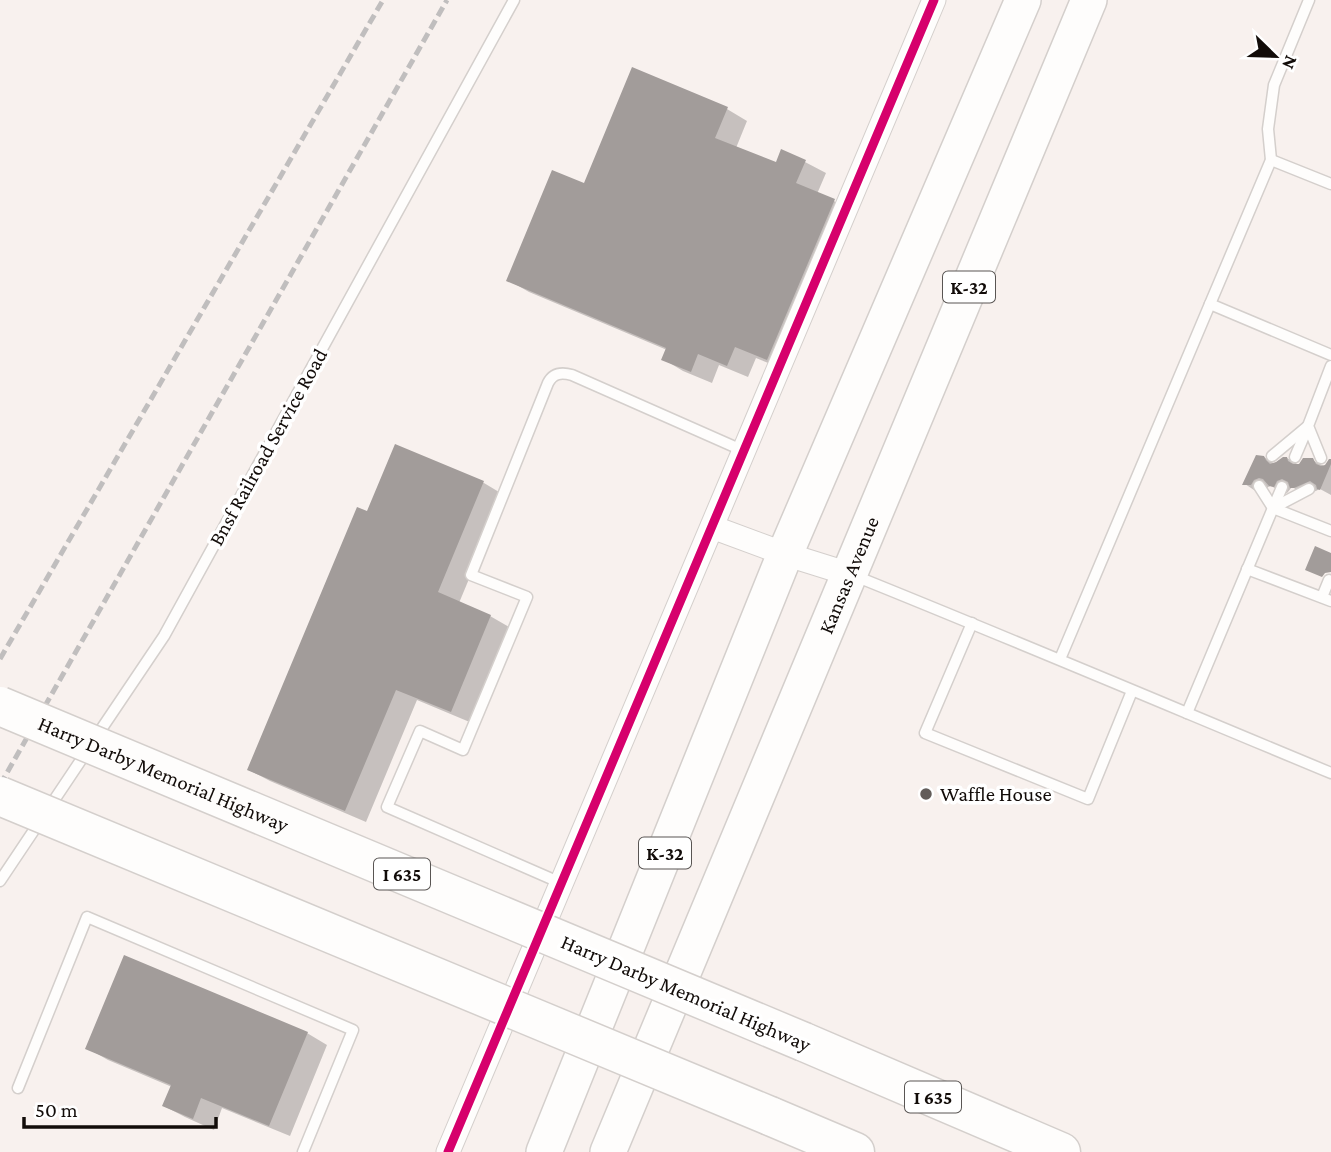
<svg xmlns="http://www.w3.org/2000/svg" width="1331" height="1152" font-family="'Crimson Pro',serif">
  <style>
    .shadow { fill: #0003 }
    .building { fill: #a29c9a }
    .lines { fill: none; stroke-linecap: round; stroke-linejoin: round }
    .service-casing { stroke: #d4cfcc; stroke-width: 13 }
    .minor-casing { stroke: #d4cfcc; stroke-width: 25 }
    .primary-casing { stroke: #d4cfcc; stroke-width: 38 }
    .motorway-casing { stroke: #d4cfcc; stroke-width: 41 }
    .service { stroke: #fefdfc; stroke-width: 10 }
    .minor { stroke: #fefdfc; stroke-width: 23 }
    .primary { stroke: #fefdfc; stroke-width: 35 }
    .motorway { stroke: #fefdfc; stroke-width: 38 }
    .rail { stroke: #c0bebe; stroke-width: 5; stroke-dasharray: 10 5; stroke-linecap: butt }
    .motorway-bridge-casing { stroke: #d4cfcc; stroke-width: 41; stroke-linecap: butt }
    .motorway-bridge { stroke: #fefdfc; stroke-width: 38 }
    .cycleway-casing { stroke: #fff; stroke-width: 13 }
    .cycleway { stroke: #d6006c; stroke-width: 9 }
    .poi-dot { fill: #625c59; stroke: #fff; stroke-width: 2.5 }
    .labels { text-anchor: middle; stroke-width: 7; stroke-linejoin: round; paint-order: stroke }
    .shield { fill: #fff; stroke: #595553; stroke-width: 2 }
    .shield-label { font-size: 19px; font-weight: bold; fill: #120c09 }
    .street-label { font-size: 21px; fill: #120c09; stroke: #fff }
    .poi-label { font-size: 21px; fill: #120c09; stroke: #fff; text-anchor: start }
  </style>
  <rect width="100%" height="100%" fill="#f8f1ee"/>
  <g class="shadow">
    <polygon points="727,109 747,121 736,148 777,164 805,162 826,173 817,194 834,201 854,213 788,371 756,358 748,377 719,365 712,383 683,371 663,359 667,350 529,292 508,280 584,185"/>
    <polygon points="396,447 484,483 504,495 459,603 490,616 511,628 472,723 417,700 366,822 270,781 249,770 368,514"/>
    <polygon points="1264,457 1275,464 1287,458 1299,465 1312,460 1324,466 1331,461 1331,495 1320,489 1309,494 1301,492 1292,487 1287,493 1284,493 1271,486 1268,487 1265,492 1257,492 1245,484"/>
    <polygon points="307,1033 327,1045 290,1136 222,1108 214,1130 185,1117 164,1106 172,1087 108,1060 87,1048"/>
  </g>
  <g class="building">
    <polygon points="632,67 728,107 715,138 776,162 781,149 806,160 796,183 835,199 767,360 735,347 727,366 698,354 691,372 661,360 666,348 506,281 552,170 584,183"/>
    <polygon points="395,444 484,481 438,592 491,615 451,712 396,690 345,811 247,770 357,507 367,511"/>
    <polygon points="1256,455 1264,456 1266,460 1270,464 1276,462 1283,457 1287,457 1288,461 1293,464 1299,464 1303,458 1313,458 1316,464 1321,466 1325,465 1329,459 1331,459 1331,464 1320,490 1317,489 1316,485 1310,481 1294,488 1290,488 1288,482 1282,479 1277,481 1274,487 1269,486 1263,479 1259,478 1254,480 1251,485 1242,485"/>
    <polygon points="1315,546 1331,553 1331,572 1325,573 1322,577 1305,570"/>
    <polygon points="124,955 308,1032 269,1126 201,1098 193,1119 162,1106 171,1085 85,1049"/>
  </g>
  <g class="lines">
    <g class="service-casing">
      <g id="service">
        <polyline points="1271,160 1331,184"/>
        <polyline points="1210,304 1271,160 1268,129 1274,85 1309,0"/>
        <polyline points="1272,456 1308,426"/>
        <polyline points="1295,457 1307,429"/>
        <polyline points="1321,458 1308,426 1331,366"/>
        <polyline points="1259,486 1273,508 1331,531"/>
        <polyline points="1273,508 1282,487"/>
        <polyline points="1247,569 1331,601"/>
        <path d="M855,576C1014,640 1172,707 1331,773"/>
        <polyline points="1322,597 1329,580"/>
        <polyline points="972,623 925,733 1088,799 1132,691"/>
        <polyline points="1060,659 1210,304 1331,355"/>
        <polyline points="1187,713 1273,508 1309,489"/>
        <polyline points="96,737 164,636 514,0"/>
        <polyline points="0,881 87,751"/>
        <path d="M561,883L387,807L420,731L463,750L527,597L471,575L548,383C553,373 561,372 572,375L744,451"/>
        <polyline points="18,1088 87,917 353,1030 303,1152"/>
      </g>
    </g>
    <g class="minor-casing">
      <g id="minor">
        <polyline points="712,527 785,554 849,574"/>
        <polyline points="448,1152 934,0"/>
      </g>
    </g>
    <g class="primary-casing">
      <g id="primary">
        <polyline points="544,1152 785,554 1023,0"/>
        <path id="s1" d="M608,1152L1089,0"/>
      </g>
    </g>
    <g class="motorway-casing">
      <g id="motorway">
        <polyline points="804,1042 1061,1152"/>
        <polyline points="770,1116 855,1152"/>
      </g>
    </g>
    <use href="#service" class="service"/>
    <use href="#minor" class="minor"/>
    <use href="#primary" class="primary"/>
    <use href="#motorway" class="motorway"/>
    <g class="rail">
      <polyline points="0,659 383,0"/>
      <polyline points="0,785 447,0"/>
    </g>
    <g class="motorway-bridge-casing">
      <g id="motorway-bridge">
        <path id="s2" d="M0,706L804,1042"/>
        <polyline points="0,796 770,1116"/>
      </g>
    </g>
    <use href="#motorway-bridge" class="motorway-bridge"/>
    <g class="cycleway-casing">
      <polyline id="cycleway" points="448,1152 934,0"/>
    </g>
    <use href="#cycleway" class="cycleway"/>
  </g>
  <circle class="poi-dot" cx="926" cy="794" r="7"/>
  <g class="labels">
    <g class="shield">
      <rect x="943" y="271.5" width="52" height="31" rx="5"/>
      <rect x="639" y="837.5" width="52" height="31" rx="5"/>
      <rect x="374" y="858.5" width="56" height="31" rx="5"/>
      <rect x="905" y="1081.5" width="56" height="31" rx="5"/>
    </g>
    <g class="shield-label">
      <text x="969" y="294">K-32</text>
      <text x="665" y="860">K-32</text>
      <text x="402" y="881">I 635</text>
      <text x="933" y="1104">I 635</text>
    </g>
    <g class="street-label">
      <text transform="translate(268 447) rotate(-61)" y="7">Bnsf Railroad Service Road</text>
      <text dy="7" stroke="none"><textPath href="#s1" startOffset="625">Kansas Avenue</textPath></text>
      <text dy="7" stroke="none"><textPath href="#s2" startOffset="177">Harry Darby Memorial Highway</textPath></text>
      <text transform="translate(686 993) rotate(23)" y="7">Harry Darby Memorial Highway</text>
    </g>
    <g class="poi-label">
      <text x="940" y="801">Waffle House</text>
    </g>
  </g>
  <g transform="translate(1275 56) rotate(113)" stroke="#ffffff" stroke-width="5" paint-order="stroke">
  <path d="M0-5L12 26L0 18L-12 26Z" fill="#120c09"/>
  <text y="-10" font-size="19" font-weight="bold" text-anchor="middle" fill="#120c09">N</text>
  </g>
  <path d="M24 1117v10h192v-10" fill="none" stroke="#120c09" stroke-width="3.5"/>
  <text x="35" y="1117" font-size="21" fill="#120c09" stroke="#ffffff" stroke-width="5" paint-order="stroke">50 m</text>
</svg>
